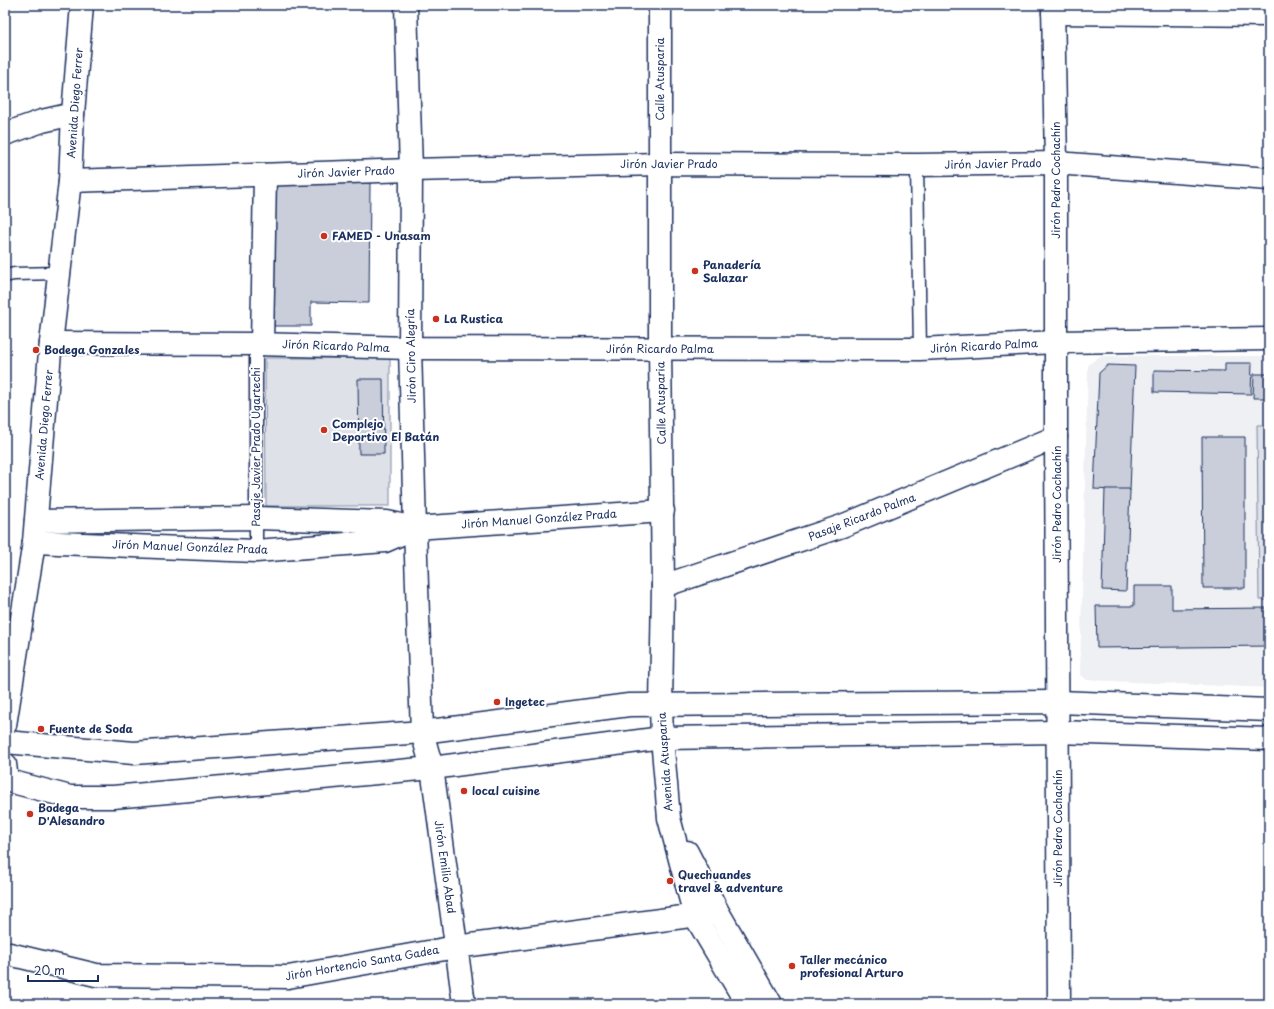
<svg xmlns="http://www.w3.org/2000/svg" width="1274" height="1009" font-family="'Playpen Sans',sans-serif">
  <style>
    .built { fill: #eff0f4 }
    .green { fill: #dee1e7; stroke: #7c88a2 }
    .building { fill: #caceda; stroke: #1b2f5e }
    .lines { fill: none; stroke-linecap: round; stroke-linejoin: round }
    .service-casing { stroke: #1b2f5e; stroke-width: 15 }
    .minor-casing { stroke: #1b2f5e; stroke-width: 25 }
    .tertiary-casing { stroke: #1b2f5e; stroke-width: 25 }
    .secondary-casing { stroke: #1b2f5e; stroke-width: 25 }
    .primary-casing { stroke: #1b2f5e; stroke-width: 25 }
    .service { stroke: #fff; stroke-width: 12 }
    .minor { stroke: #fff; stroke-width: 22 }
    .tertiary { stroke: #fff; stroke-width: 22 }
    .secondary { stroke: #fff; stroke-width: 22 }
    .primary { stroke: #fff; stroke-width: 22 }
    .poi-dot { fill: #c8321e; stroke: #fff; stroke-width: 1.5 }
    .labels { text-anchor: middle; stroke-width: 4; stroke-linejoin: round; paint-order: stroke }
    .street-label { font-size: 11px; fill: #1b2f5e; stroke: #fff }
    .poi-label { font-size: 11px; font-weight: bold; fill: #1b2f5e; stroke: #fff; text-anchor: start }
  </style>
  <rect width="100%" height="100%" fill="#fff"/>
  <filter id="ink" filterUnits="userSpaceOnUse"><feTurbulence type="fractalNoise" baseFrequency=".025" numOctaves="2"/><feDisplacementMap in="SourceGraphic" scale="8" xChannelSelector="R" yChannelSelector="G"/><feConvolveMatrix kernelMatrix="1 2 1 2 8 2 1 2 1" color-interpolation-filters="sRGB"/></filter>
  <g filter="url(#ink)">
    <g class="built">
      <polygon points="1100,356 1269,356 1269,688 1087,680 1080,674 1088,365"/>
      <polygon points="728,997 732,1004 680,1004"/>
    </g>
    <g class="green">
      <polygon points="265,358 390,358 390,506 266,506"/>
      <polygon points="1257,425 1269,425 1269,600 1259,600"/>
    </g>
    <g class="building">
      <polygon points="266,182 370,183 369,303 311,302 311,326 274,326 275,246"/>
      <polygon points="1225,363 1252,363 1251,394 1154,392 1154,370 1225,371"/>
      <polygon points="1108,365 1135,366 1130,491 1094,489 1099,373"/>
      <polygon points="1254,374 1269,374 1269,398 1253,398"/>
      <polygon points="358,379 383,379 384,454 359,454"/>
      <polygon points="1202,437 1245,437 1245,588 1203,588"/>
      <polygon points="1105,489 1129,489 1130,491 1126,591 1102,590"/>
      <polygon points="1134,586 1172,586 1172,609 1269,608 1269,646 1097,648 1096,606 1134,606"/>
    </g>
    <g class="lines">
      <g class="service-casing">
        <g id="service">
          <polyline points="917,165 920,349"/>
          <polyline points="5,276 14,274 58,273"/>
          <polyline points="256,551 256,344"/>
        </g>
      </g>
      <g class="minor-casing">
        <g id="minor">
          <polyline points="406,5 411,170 410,348 415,528 422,732 432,768 464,1004"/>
          <polyline points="660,5 660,349 663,586 661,706"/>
          <polyline points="1053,5 1056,163 1056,437 1059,1004"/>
          <polyline points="1053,13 1269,15"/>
          <polyline points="5,134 42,121 73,114"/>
          <polyline points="70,181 411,170 660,164 917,165 1056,163 1269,179"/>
          <polyline points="51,343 256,344 410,348 920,349 1056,342 1269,339"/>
          <polyline points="262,344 265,175"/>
          <polyline points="36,521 256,518 387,522 415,528 663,511"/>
          <polyline points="34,542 256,551 385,541 415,528"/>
          <polyline points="663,586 842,526 1056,437"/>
          <polyline points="5,953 96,975 288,977 456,947 713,913"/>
        </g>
      </g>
      <g class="tertiary-casing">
        <g id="tertiary">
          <polyline points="5,725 34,542 50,352 70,181 73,114 82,5"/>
          <polyline points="5,764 7,780"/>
        </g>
      </g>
      <g class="secondary-casing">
        <g id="secondary">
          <polyline points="661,706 662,738 669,818 695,916 747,1004"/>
          <polyline points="687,852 718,912 771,1004"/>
        </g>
      </g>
      <g class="primary-casing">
        <g id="primary">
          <polyline points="5,742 134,753 422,732 629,705 1058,702 1269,710"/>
          <polyline points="5,780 70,797 113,797 432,768 662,738 1058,732 1269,739"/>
        </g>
      </g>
      <use href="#service" class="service"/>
      <use href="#minor" class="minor"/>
      <use href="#tertiary" class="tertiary"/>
      <use href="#secondary" class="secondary"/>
      <use href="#primary" class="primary"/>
    </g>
  </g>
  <g class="poi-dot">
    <circle cx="324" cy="236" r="4"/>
    <circle cx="695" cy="271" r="4"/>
    <circle cx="436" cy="319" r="4"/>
    <circle cx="36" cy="350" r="4"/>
    <circle cx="324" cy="430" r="4"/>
    <circle cx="497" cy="702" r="4"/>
    <circle cx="41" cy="729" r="4"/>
    <circle cx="464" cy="791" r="4"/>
    <circle cx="30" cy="814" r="4"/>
    <circle cx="670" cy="881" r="4"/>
    <circle cx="792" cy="966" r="4"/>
  </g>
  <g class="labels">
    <g class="street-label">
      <text transform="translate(660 79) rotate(-90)" y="4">Calle Atusparia</text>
      <text transform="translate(75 103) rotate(-86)" y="4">Avenida Diego Ferrer</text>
      <text x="669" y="168">Jirón Javier Prado</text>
      <text transform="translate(993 164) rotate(-1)" y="4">Jirón Javier Prado</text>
      <text transform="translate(346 172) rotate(-2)" y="4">Jirón Javier Prado</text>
      <text transform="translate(1056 180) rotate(-90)" y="4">Jirón Pedro Cochachín</text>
      <text transform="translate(336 346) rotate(2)" y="4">Jirón Ricardo Palma</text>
      <text transform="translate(984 346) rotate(-3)" y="4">Jirón Ricardo Palma</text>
      <text x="660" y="353">Jirón Ricardo Palma</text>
      <text transform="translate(411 356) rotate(-91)" y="4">Jirón Ciro Alegría</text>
      <text transform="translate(661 403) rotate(-91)" y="4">Calle Atusparia</text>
      <text transform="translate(44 425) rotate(-85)" y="4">Avenida Diego Ferrer</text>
      <text transform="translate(256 447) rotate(-90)" y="4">Pasaje Javier Prado Ugartechi</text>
      <text transform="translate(1057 504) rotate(-90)" y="4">Jirón Pedro Cochachín</text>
      <text transform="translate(862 517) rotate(-21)" y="4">Pasaje Ricardo Palma</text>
      <text transform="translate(539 519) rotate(-4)" y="4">Jirón Manuel González Prada</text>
      <text transform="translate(190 547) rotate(2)" y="4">Jirón Manuel González Prada</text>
      <text transform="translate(665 762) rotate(-94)" y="4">Avenida Atusparia</text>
      <text transform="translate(1058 828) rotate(-90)" y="4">Jirón Pedro Cochachín</text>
      <text transform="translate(445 867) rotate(82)" y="4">Jirón Emilio Abad</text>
      <text transform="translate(362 963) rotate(-10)" y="4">Jirón Hortencio Santa Gadea</text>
    </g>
    <g class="poi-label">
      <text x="332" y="240">FAMED - Unasam</text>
      <text x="703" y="269">Panadería<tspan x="703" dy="13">Salazar</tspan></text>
      <text x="444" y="323">La Rustica</text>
      <text x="44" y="354">Bodega Gonzales</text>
      <text x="332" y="428">Complejo<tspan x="332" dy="13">Deportivo El Batán</tspan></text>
      <text x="505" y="706">Ingetec</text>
      <text x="49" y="733">Fuente de Soda</text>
      <text x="472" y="795">local cuisine</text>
      <text x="38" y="812">Bodega<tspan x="38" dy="13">D'Alesandro</tspan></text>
      <text x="678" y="879">Quechuandes<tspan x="678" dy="13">travel &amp; adventure</tspan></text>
      <text x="800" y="964">Taller mecánico<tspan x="800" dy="13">profesional Arturo</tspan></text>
    </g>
  </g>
  <rect width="1274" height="1009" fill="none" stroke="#fff" stroke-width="20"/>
  <rect x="10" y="10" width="1254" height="989" fill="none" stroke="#1b2f5e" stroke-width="1.5" filter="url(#ink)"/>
  <path d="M28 975v6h70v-6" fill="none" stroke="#1b2f5e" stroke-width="2"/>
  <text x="34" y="975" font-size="12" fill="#1b2f5e" stroke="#ffffff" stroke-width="3" paint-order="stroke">20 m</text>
</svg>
